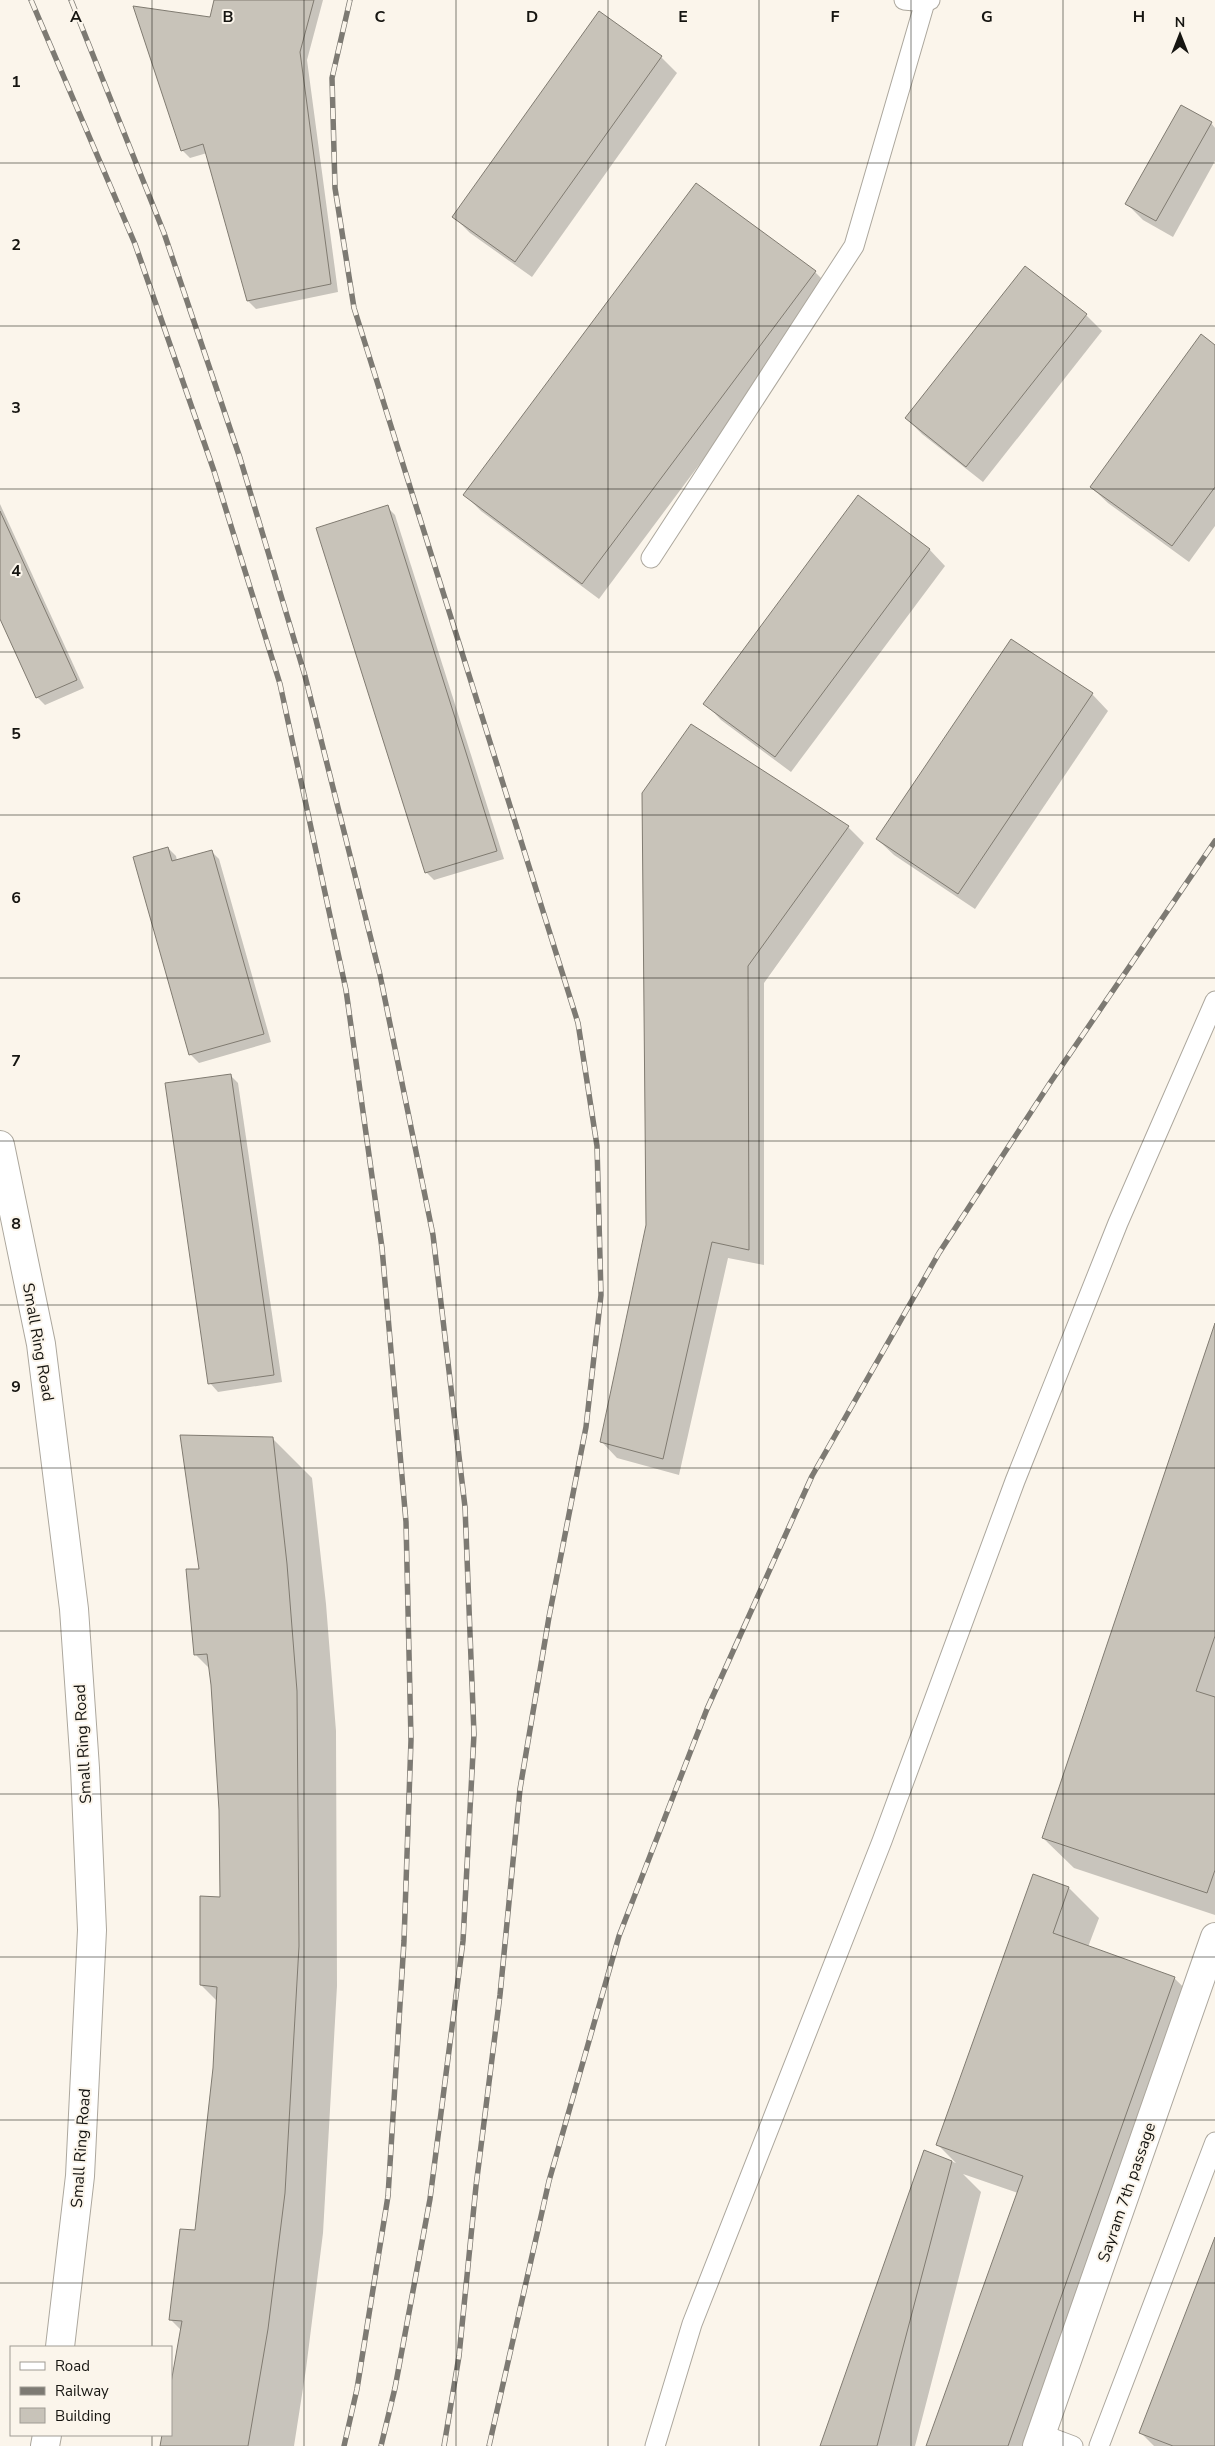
<svg xmlns="http://www.w3.org/2000/svg" width="1215" height="2446" font-family="'Nunito Sans',sans-serif">
  <style>
    .shadow { fill: #0003 }
    .building { fill: #c8c3b9; stroke: #807b71 }
    .lines { fill: none; stroke-linecap: round; stroke-linejoin: round }
    .lane-casing { stroke: #aca79d; stroke-width: 21 }
    .street-casing { stroke: #aca79d; stroke-width: 30 }
    .highway-casing { stroke: #aca79d; stroke-width: 30 }
    .lane { stroke: #fff; stroke-width: 19 }
    .street { stroke: #fff; stroke-width: 28 }
    .highway { stroke: #fff; stroke-width: 28 }
    .rail-casing { stroke: #7d7a73; stroke-width: 5.5 }
    .rail { stroke: #fbf5eb; stroke-width: 4; stroke-dasharray: 11; stroke-linecap: butt }
    .grid { fill: none; stroke: #161511; stroke-width: 1; stroke-opacity: 0.55 }
    .labels { text-anchor: middle; stroke-width: 4; stroke-linejoin: round; paint-order: stroke }
    .street-label { font-size: 16px; fill: #161511; stroke: #fbf5eb }
    .grid-label { font-size: 16px; text-anchor: middle; font-weight: bold; fill: #161511; stroke: #fbf5eb; stroke-width: 4; stroke-linejoin: round; paint-order: stroke }
  </style>
  <rect width="100%" height="100%" fill="#fbf5eb"/>
  <g class="shadow">
    <polygon points="215,0 323,0 307,60 338,292 256,309 248,301 207,153 190,158 182,150"/>
    <polygon points="661,57 677,73 532,277 470,233 454,217"/>
    <polygon points="1211,123 1215,128 1215,161 1173,237 1143,220 1127,204"/>
    <polygon points="815,272 831,288 599,599 481,511 465,495"/>
    <polygon points="1086,315 1102,331 983,482 922,434 906,418"/>
    <polygon points="1215,346 1215,526 1189,562 1108,503 1091,487"/>
    <polygon points="0,504 84,688 45,705 37,697 0,616"/>
    <polygon points="387,507 395,515 504,859 434,880 426,872"/>
    <polygon points="929,549 945,566 791,772 721,720 705,703"/>
    <polygon points="1092,694 1108,711 975,909 894,855 877,839"/>
    <polygon points="643,793 848,827 864,843 764,983 764,1265 728,1258 679,1475 617,1458 601,1441 648,1226"/>
    <polygon points="168,848 176,856 177,861 211,851 219,859 271,1042 199,1063 191,1055 135,858"/>
    <polygon points="230,1075 238,1083 282,1382 218,1392 210,1383"/>
    <polygon points="1215,1327 1215,1915 1074,1868 1043,1838"/>
    <polygon points="273,1439 312,1478 326,1604 336,1731 337,1986 323,2233 306,2369 294,2446 162,2446 163,2435 171,2435 182,2331 170,2319 196,2232 215,2068 217,2001 201,1985 221,1898 220,1810 210,1669 196,1655 200,1570"/>
    <polygon points="1069,1888 1099,1918 1088,1947 1174,1978 1205,2008 1048,2446 928,2446 1018,2193 963,2174 981,2192 915,2446 822,2446 924,2152 956,2163 938,2145"/>
    <polygon points="1215,2240 1215,2446 1154,2446 1141,2433"/>
  </g>
  <g class="building">
    <polygon points="214,0 314,0 300,52 331,284 247,301 203,144 181,151 133,6 210,17"/>
    <polygon points="599,11 662,56 515,262 452,217"/>
    <polygon points="1181,105 1212,122 1156,221 1125,204"/>
    <polygon points="696,183 816,271 582,584 463,495"/>
    <polygon points="1025,266 1087,314 966,467 905,418"/>
    <polygon points="1201,334 1215,345 1215,487 1172,546 1090,487"/>
    <polygon points="858,495 930,549 775,757 703,704"/>
    <polygon points="388,505 497,851 425,873 316,528"/>
    <polygon points="0,511 77,680 36,698 0,619"/>
    <polygon points="1011,639 1093,693 958,894 876,839"/>
    <polygon points="691,724 849,826 748,966 749,1250 712,1242 663,1459 600,1442 646,1225 642,793"/>
    <polygon points="168,847 172,861 212,850 264,1034 189,1055 133,857"/>
    <polygon points="231,1074 274,1375 208,1384 165,1083"/>
    <polygon points="1215,1323 1215,1636 1196,1691 1215,1697 1215,1870 1207,1893 1042,1838"/>
    <polygon points="180,1435 273,1437 287,1564 297,1691 299,1946 285,2193 268,2329 248,2446 160,2446 162,2435 171,2435 171,2383 182,2321 169,2320 180,2229 195,2230 213,2068 217,1987 200,1985 200,1896 220,1897 219,1810 211,1685 207,1654 194,1655 186,1569 199,1569"/>
    <polygon points="1033,1874 1069,1887 1053,1933 1175,1977 1008,2446 926,2446 1023,2176 936,2145"/>
    <polygon points="924,2150 952,2161 877,2446 820,2446"/>
    <polygon points="1215,2237 1215,2446 1173,2446 1139,2433"/>
  </g>
  <g class="lines">
    <g class="lane-casing">
      <g id="lane">
        <polyline points="904,0 925,2 930,0"/>
        <polyline points="651,558 854,246 925,2"/>
        <polyline points="1041,2434 1073,2446"/>
        <polyline points="655,2446 692,2324 882,1841 1015,1481 1118,1223 1215,1001"/>
        <polyline points="1099,2446 1215,2142"/>
      </g>
    </g>
    <g class="street-casing">
      <polyline id="street" points="1037,2446 1215,1937"/>
    </g>
    <g class="highway-casing">
      <g id="highway">
        <polyline points="0,1145 41,1344 74,1609 85,1768 92,1930 80,2176 60,2347"/>
        <polyline points="45,2446 47,2435"/>
      </g>
    </g>
    <use href="#lane" class="lane"/>
    <use href="#street" class="street"/>
    <use href="#highway" class="highway"/>
    <g class="rail-casing">
      <g id="rail">
        <polyline points="31,0 135,244 214,471 280,684 346,990 382,1248 406,1522 411,1740 404,1941 388,2196 357,2389 344,2446"/>
        <polyline points="71,0 164,233 240,458 305,676 380,975 433,1235 465,1507 474,1734 463,1941 430,2199 395,2388 381,2446"/>
        <polyline points="350,0 332,78 335,188 354,308 578,1023 597,1146 601,1295 586,1427 549,1617 520,1789 500,1995 476,2186 459,2356 444,2446"/>
        <polyline points="489,2446 549,2181 619,1936 707,1709 812,1476 939,1253 1050,1083 1215,841"/>
      </g>
    </g>
    <use href="#rail" class="rail"/>
  </g>
  <path class="grid" d="M152,0V2347M304,0V2446M456,0V2446M608,0V2446M759,0V2446M911,0V2446M1063,0V2446M0,163H1215M0,326H1215M0,489H1215M0,652H1215M0,815H1215M0,978H1215M0,1141H1215M0,1305H1215M0,1468H1215M0,1631H1215M0,1794H1215M0,1957H1215M0,2120H1215M0,2283H1215M152,2435V2446"/>
  <g class="labels">
    <g class="street-label">
      <text transform="translate(39 1342) rotate(80)" y="6">Small Ring Road</text>
      <text transform="translate(82 1744) rotate(-93)" y="6">Small Ring Road</text>
      <text transform="translate(80 2148) rotate(-86)" y="6">Small Ring Road</text>
      <text transform="translate(1126 2192) rotate(-71)" y="6">Sayram 7th passage</text>
    </g>
  </g>
  <g class="grid-label">
    <text x="76" y="22">A</text>
    <text x="228" y="22">B</text>
    <text x="380" y="22">C</text>
    <text x="532" y="22">D</text>
    <text x="683" y="22">E</text>
    <text x="835" y="22">F</text>
    <text x="987" y="22">G</text>
    <text x="1139" y="22">H</text>
    <text x="16" y="87">1</text>
    <text x="16" y="250">2</text>
    <text x="16" y="413">3</text>
    <text x="16" y="576">4</text>
    <text x="16" y="739">5</text>
    <text x="16" y="903">6</text>
    <text x="16" y="1066">7</text>
    <text x="16" y="1229">8</text>
    <text x="16" y="1392">9</text>
  </g>
  <rect x="10" y="2346" width="162" height="90" fill="#fbf5eb" stroke="#9f9b94"/>
  <rect x="20" y="2362" width="25" height="8" fill="#ffffff" stroke="#9f9b94"/>
  <text x="55" y="2371" font-size="15" fill="#161511">Road</text>
  <rect x="20" y="2387" width="25" height="8" fill="#7d7a73" stroke="#9f9b94"/>
  <text x="55" y="2396" font-size="15" fill="#161511">Railway</text>
  <rect x="20" y="2408" width="25" height="15" fill="#c8c3b9" stroke="#9f9b94"/>
  <text x="55" y="2421" font-size="15" fill="#161511">Building</text>
  <g transform="translate(1180 35)" stroke="#fbf5eb" stroke-width="4" paint-order="stroke">
  <path d="M0-4L9 19L0 12L-9 19Z" fill="#161511"/>
  <text y="-8" font-size="14" font-weight="bold" text-anchor="middle" fill="#161511">N</text>
  </g>
</svg>
